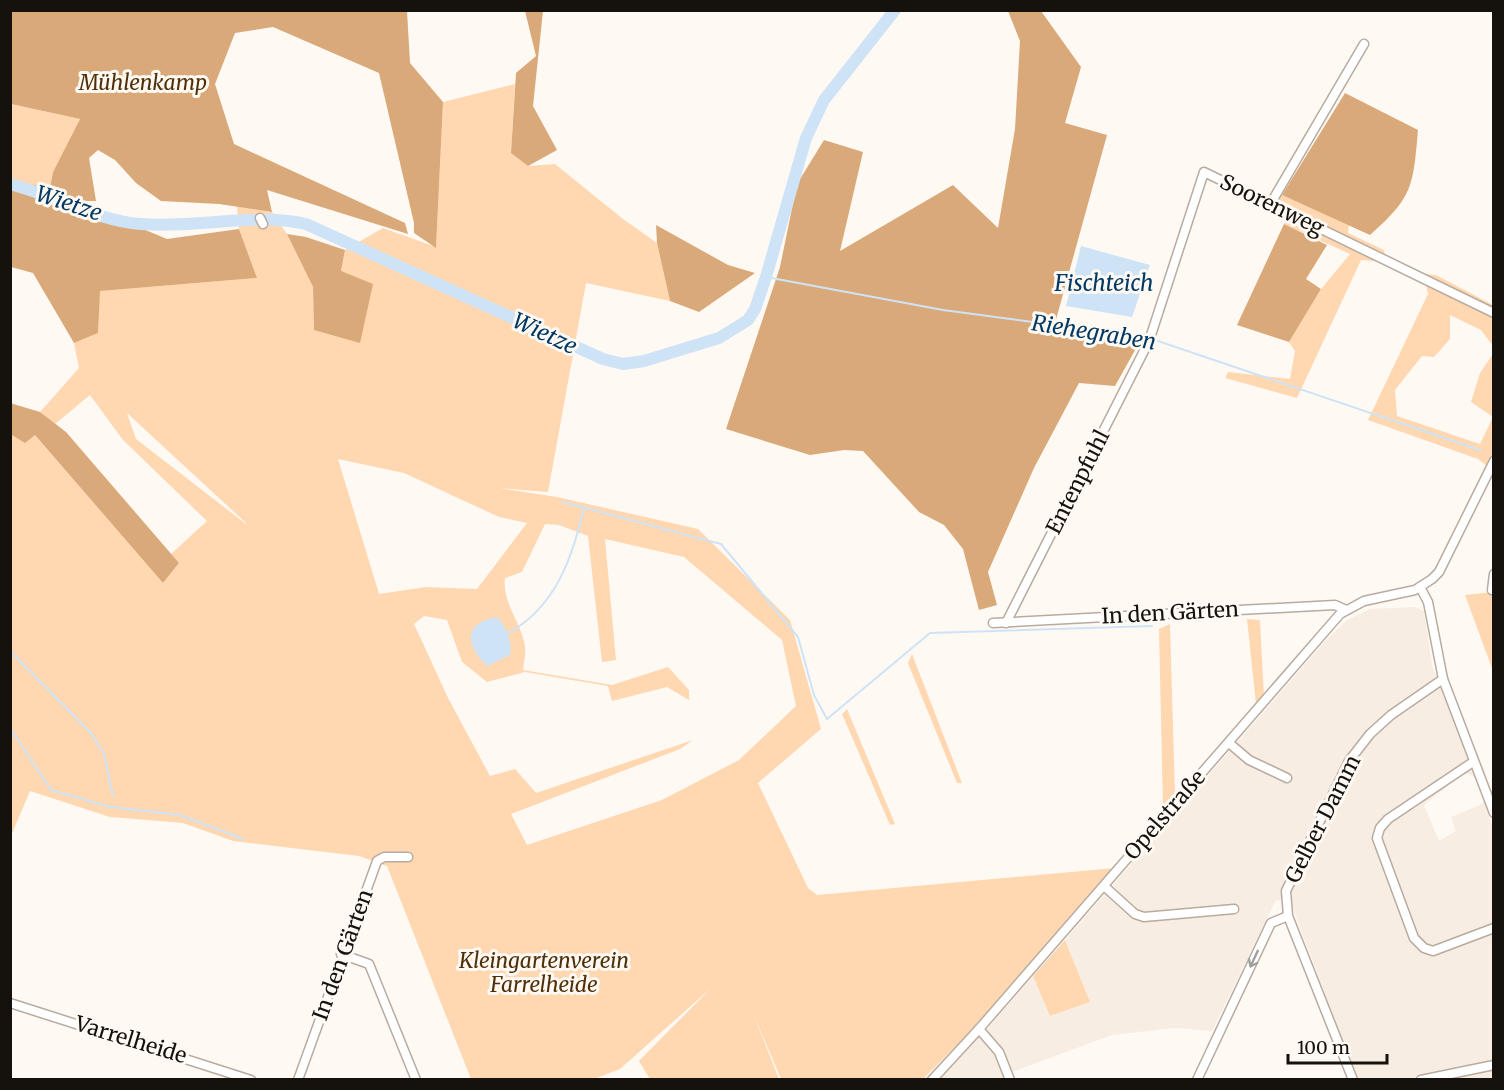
<svg xmlns="http://www.w3.org/2000/svg" width="1504" height="1090" font-family="Merriweather,serif">
  <style>
    .built { fill: #f8ede2 }
    .green { fill: #ffd7b0; fill-rule: evenodd }
    .forest { fill: #daa979 }
    .water { fill: #cfe3f6 }
    .lines { fill: none; stroke-linecap: round; stroke-linejoin: round }
    .stream { stroke: #cfe3f6; stroke-width: 2 }
    .river { stroke: #cfe3f6; stroke-width: 12 }
    .minor-casing { stroke: #b8ab9f; stroke-width: 11 }
    .minor { stroke: #fff; stroke-width: 8 }
    .oneway { stroke: #a1a09e }
    .labels { text-anchor: middle; stroke-width: 6; stroke-linejoin: round; paint-order: stroke }
    .park-label { font-size: 21px; font-style: italic; fill: #503008; stroke: #fff9f4 }
    .street-label { font-size: 21px; fill: #15110d; stroke: #fff9f4 }
    .water-label { font-size: 22px; font-style: italic; fill: #003964; stroke: #fff9f4 }
  </style>
  <rect width="100%" height="100%" fill="#fff9f4"/>
  <polygon class="built" points="1415,607 1424,611 1432,665 1475,778 1469,774 1461,775 1424,805 1439,841 1456,831 1451,817 1482,804 1484,801 1493,829 1493,1079 1357,1079 1290,901 1276,900 1212,1031 1175,1028 1112,1035 1012,1072 1014,1079 923,1080 981,1021 987,1029 1033,976 1050,1016 1090,1002 1065,940 1328,638 1347,620 1370,609"/>
  <g class="green">
    <path d="M515,84L511,153L528,166L555,164L623,219L657,243L670,301L586,283L548,492L499,488L557,497L698,529L790,620L821,729L758,783L808,888L817,895L1115,868L981,1021L923,1079H781L753,1013L779,1079H650L639,1061L711,988L620,1069L594,1079H471L387,866L359,856L233,841L183,823L110,817L30,791L11,836L10,429L12,435H35L163,583L179,563L171,554L207,521L123,440L90,395L55,424L40,412L79,368L74,343L98,333L99,291L257,278L239,229L237,206L272,212L287,234L313,287L314,330L341,271L345,250L383,228L436,247L443,102ZM127,413L246,523V524L136,439ZM338,459L404,473L499,517L527,523L477,589L426,587L379,594ZM545,524L559,525L588,536L602,662L616,660L605,539L684,557L782,640L796,706L739,760L662,800L527,845L511,814L680,749L693,740L536,793L515,769L490,776L448,698L414,624L424,616L447,620L462,662L487,682L525,672L608,686L612,701L667,687L689,700V690L668,667L612,685L523,670C524,662 526,653 525,646C521,621 502,604 505,578L522,572Z"/>
    <polygon points="11,104 80,119 53,172 50,188 11,180"/>
    <polygon points="1282,195 1349,225 1348,233 1384,250 1386,262 1361,260 1297,398 1225,378 1228,372 1290,379 1295,351 1289,342 1321,289 1350,254 1284,224 1291,213 1271,203"/>
    <polygon points="1424,274 1436,275 1493,305 1493,346 1481,330 1450,315 1450,339 1434,357 1422,356 1395,390 1397,416 1480,444 1493,417 1471,402 1480,373 1493,354 1494,461 1490,468 1478,459 1368,420 1428,294"/>
    <polygon points="1493,592 1493,671 1465,595"/>
    <polygon points="1247,619 1260,620 1264,697 1256,704"/>
    <polygon points="1170,624 1175,795 1163,808 1159,629"/>
    <polygon points="912,654 962,783 957,783 908,663"/>
    <polygon points="847,709 895,824 890,825 842,714"/>
    <polygon points="1065,940 1090,1002 1050,1016 1033,976"/>
  </g>
  <g class="forest">
    <polygon points="11,10 407,11 410,63 443,102 436,248 414,233 414,223 379,73 273,27 235,33 215,84 234,144 405,223 408,234 267,190 272,212 219,204 161,201 136,183 115,160 98,150 89,158 96,201 76,201 167,239 239,229 257,278 100,291 98,333 74,343 33,273 11,267 10,180 50,188 53,172 80,119 11,104"/>
    <polygon points="525,11 543,11 533,106 557,150 528,166 511,153 516,73 536,56"/>
    <polygon points="1008,11 1041,11 1081,67 1065,123 1107,135 1052,334 1139,343 1115,386 1079,383 1034,468 988,572 997,605 979,610 963,549 944,525 919,512 863,451 844,450 810,455 726,429 780,267 797,184 824,140 863,152 840,251 953,185 998,228 1015,129 1020,41"/>
    <path d="M1345,93L1418,130C1413,187 1413,197 1370,235L1282,195Z"/>
    <polygon points="1284,224 1327,245 1306,279 1321,289 1289,342 1237,325"/>
    <polygon points="656,225 728,265 755,273 699,312 670,301 657,243"/>
    <polygon points="287,234 306,237 345,250 341,271 373,284 360,343 314,330 313,287"/>
    <polygon points="10,403 40,412 66,432 179,563 163,583 35,435 25,443 12,435"/>
  </g>
  <g class="water">
    <polygon points="1081,246 1150,265 1132,317 1066,306"/>
    <path d="M497,617C505,625 513,643 510,655L487,666C465,645 463,623 497,617Z"/>
  </g>
  <g class="lines">
    <g class="stream">
      <polyline points="766,277 943,310 1146,337 1480,450"/>
      <polyline points="563,502 721,544 798,637 814,695 827,719 930,633 1152,626"/>
      <path d="M508,633C555,608 573,557 584,507"/>
      <polyline points="10,651 91,733 104,754 113,796"/>
      <polyline points="10,728 51,790 110,807 180,815 243,839"/>
    </g>
    <path class="river" d="M10,184C53,195 98,221 141,224C196,229 252,212 306,224L603,359L623,364L644,361L719,338L748,320L755,309L766,277L806,138L824,100L895,10"/>
    <g class="minor-casing">
      <g id="minor">
        <polyline points="1271,203 1364,44"/>
        <polyline points="260,218 263,224"/>
        <polyline points="1151,335 1204,172 1494,313"/>
        <polyline points="1420,587 1428,602 1443,679 1494,813"/>
        <polyline points="1492,590 1494,574"/>
        <polyline points="993,623 1335,605 1346,610"/>
        <polyline points="1006,623 1149,341"/>
        <polyline points="1229,743 1249,760 1287,778"/>
        <polyline points="1473,762 1388,819 1380,828 1377,838 1414,938 1424,948 1433,951 1494,928"/>
        <polyline points="1104,886 1135,914 1144,917 1234,909"/>
        <polyline points="341,954 369,964 416,1080"/>
        <polyline points="10,1003 251,1080"/>
        <polyline points="979,1029 999,1052 1010,1080"/>
        <polyline points="298,1080 377,861 384,857 408,857"/>
        <polyline points="932,1080 979,1029 1340,614 1364,601 1415,590 1432,579 1439,572 1494,461"/>
        <polyline points="1197,1080 1271,923 1288,916"/>
        <polyline points="1353,1080 1288,916 1286,891 1349,761 1370,734 1391,715 1443,679"/>
        <polyline points="1421,1080 1494,1065"/>
      </g>
    </g>
    <use href="#minor" class="minor"/>
  </g>
  <defs><path id="oneway-shaft" d="M-6 0H5M1.5-3L5.5 0L1.5 3" fill="none" stroke-width="1.6" stroke-linecap="round" stroke-linejoin="round" transform="scale(1.5)"/></defs>
  <use class="oneway" href="#oneway-shaft" transform="translate(1254 959) rotate(115)"/>
  <g class="labels">
    <g class="park-label">
      <text x="143" y="90">Mühlenkamp</text>
      <text x="544" y="968">Kleingartenverein<tspan x="544" dy="24">Farrelheide</tspan></text>
    </g>
    <g class="street-label">
      <text transform="translate(1272 205) rotate(26)" y="7">Soorenweg</text>
      <text transform="translate(1078 482) rotate(-63)" y="7">Entenpfuhl</text>
      <text transform="translate(1170 613) rotate(-3)" y="7">In den Gärten</text>
      <text transform="translate(1165 815) rotate(-49)" y="7">Opelstraße</text>
      <text transform="translate(1323 819) rotate(-63)" y="7">Gelber Damm</text>
      <text transform="translate(343 955) rotate(-70)" y="7">In den Gärten</text>
      <text transform="translate(131 1040) rotate(17)" y="7">Varrelheide</text>
    </g>
    <g class="water-label">
      <text transform="translate(69 203) rotate(18)" y="8">Wietze</text>
      <text x="1104" y="291">Fischteich</text>
      <text transform="translate(1094 332) rotate(9)" y="8">Riehegraben</text>
      <text transform="translate(545 333) rotate(25)" y="8">Wietze</text>
    </g>
  </g>
  <rect width="1504" height="1090" fill="none" stroke="#15110d" stroke-width="24"/>
  <path d="M1288 1054v9h99v-9" fill="none" stroke="#15110d" stroke-width="3"/>
  <text x="1297" y="1054" font-size="18" fill="#15110d" stroke="#fff9f4" stroke-width="4.5" paint-order="stroke">100 m</text>
</svg>
